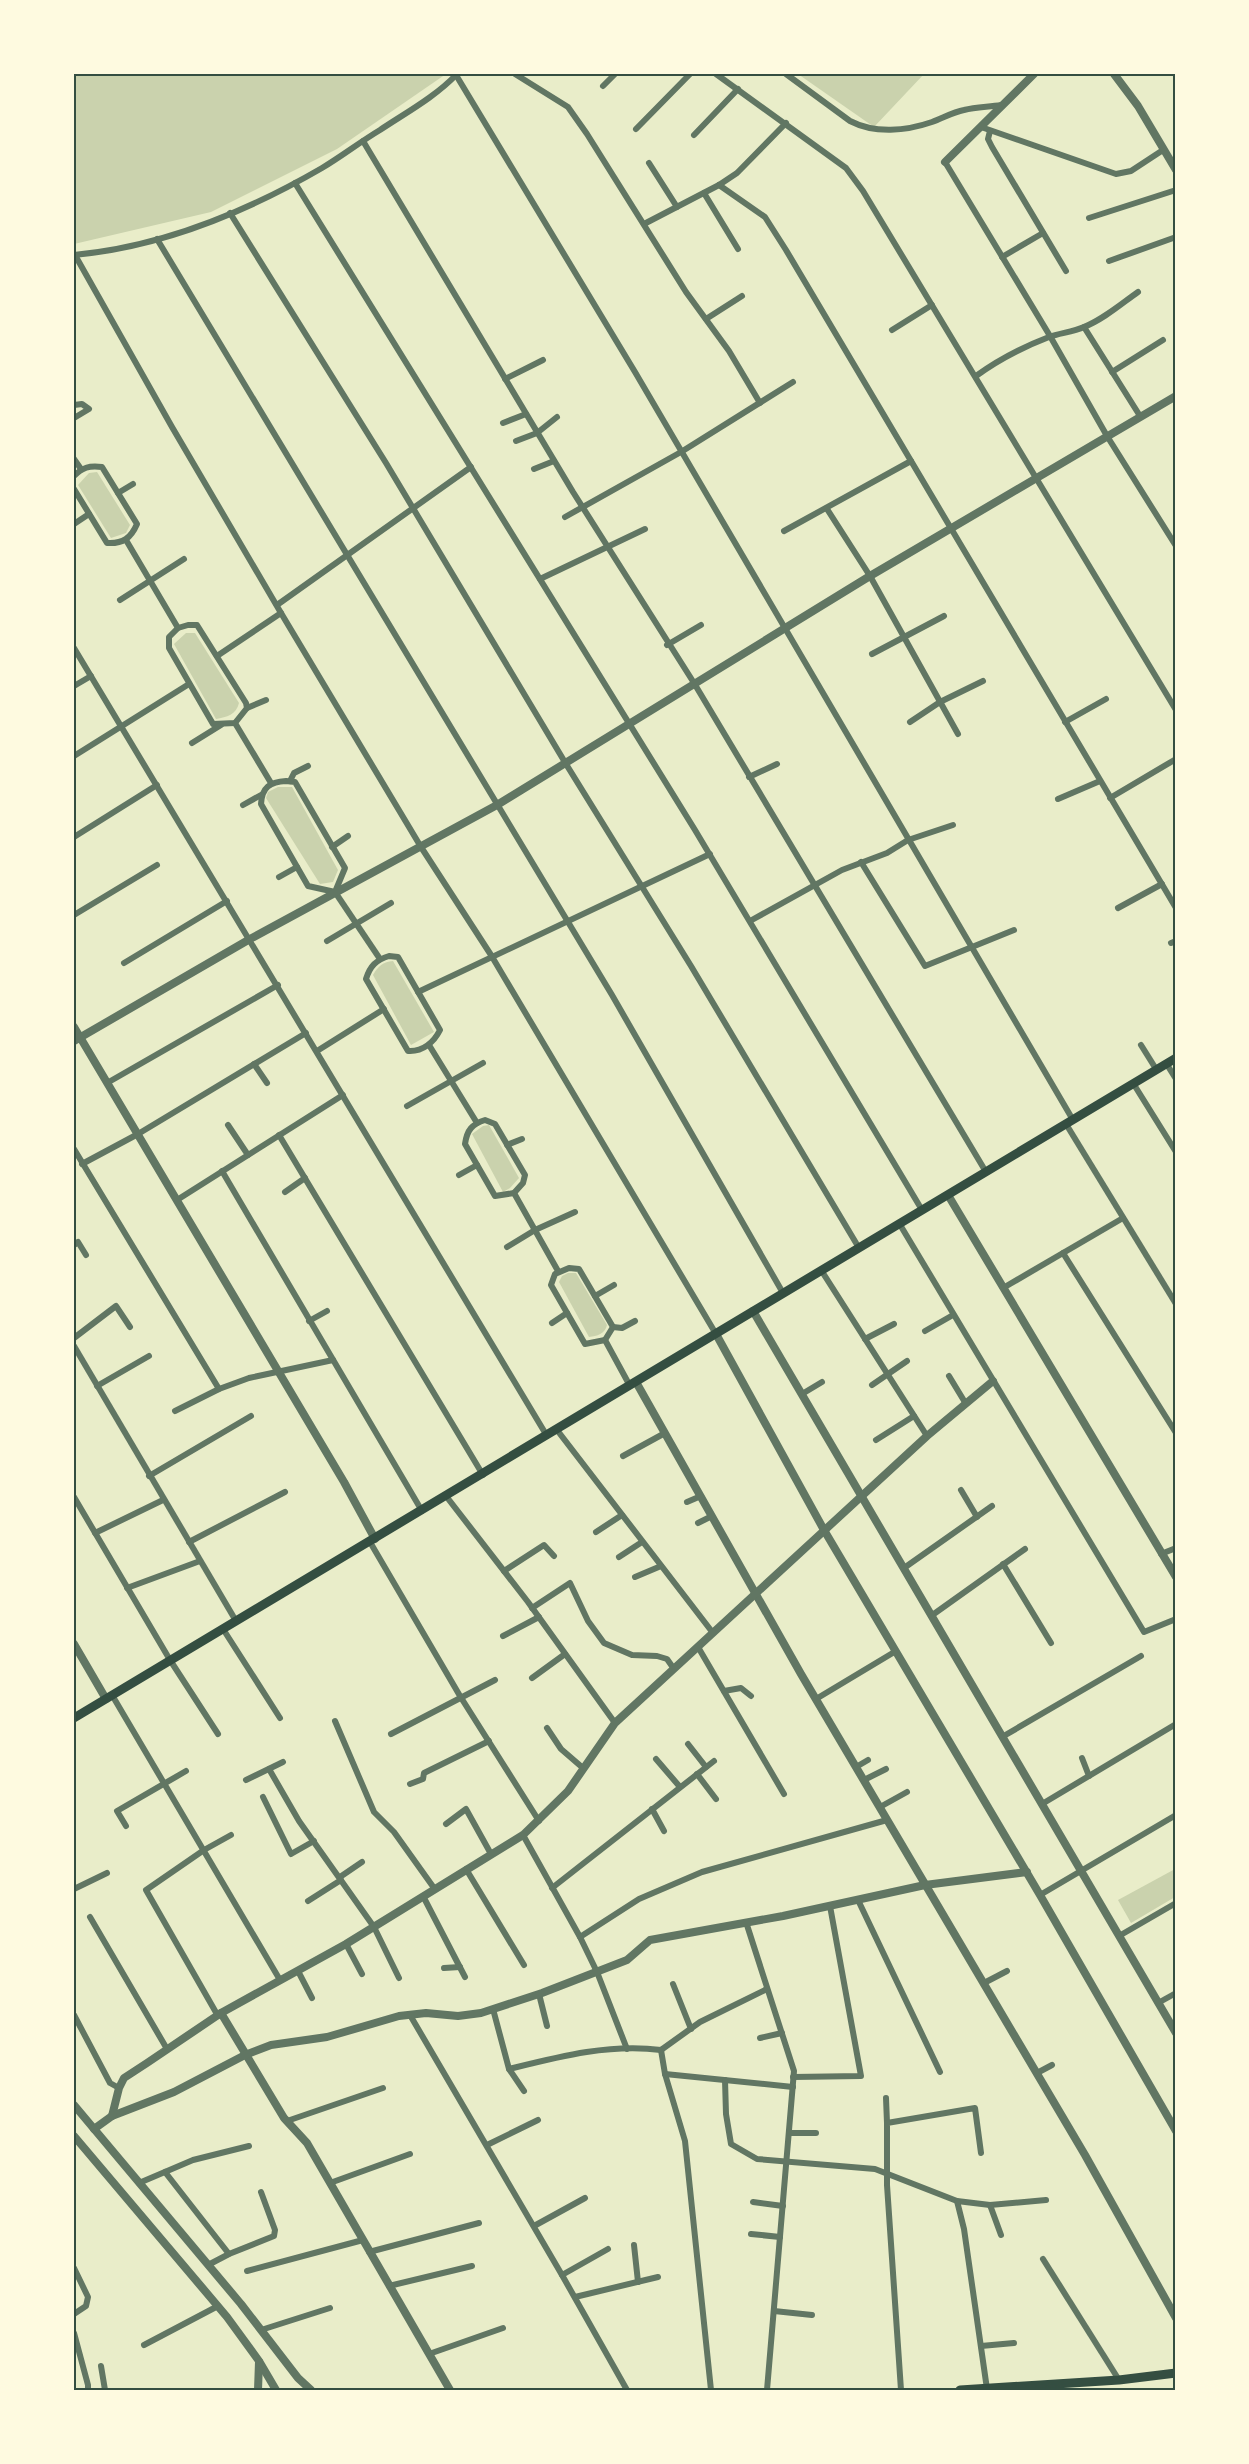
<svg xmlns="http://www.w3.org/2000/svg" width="1249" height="2464" font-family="'Asap Condensed',sans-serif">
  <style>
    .green { fill: #cad2ad }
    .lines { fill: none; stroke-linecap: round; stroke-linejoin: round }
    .minor { stroke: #617663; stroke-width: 6 }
    .tertiary { stroke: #617663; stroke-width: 8 }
    .secondary { stroke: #344e41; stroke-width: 9 }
    .neatline { fill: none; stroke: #344e41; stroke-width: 2 }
  </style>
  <rect width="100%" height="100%" fill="#e9edc9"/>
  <g class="green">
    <polygon points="74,74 446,74 337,149 211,212 74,244"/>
    <polygon points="798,74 924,74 874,127"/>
    <polygon points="97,472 130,525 126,533 111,538 78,485 89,473"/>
    <path d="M186,633H195L239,703C236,715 227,717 216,719L174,644Z"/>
    <polygon points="278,787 292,787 338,870 333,882 320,884 266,798 268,792"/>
    <path d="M393,961L434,1032L411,1045L373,975C378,966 383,962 393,961Z"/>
    <polygon points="489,1125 519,1178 510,1188 503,1192 472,1134 483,1126"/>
    <path d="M568,1273H576L607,1325C605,1334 597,1336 589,1337L559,1282L562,1276Z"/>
    <polygon points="1175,1869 1175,1897 1131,1923 1118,1900"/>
  </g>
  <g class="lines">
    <g class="minor">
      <polyline points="515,74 568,107 587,134 686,292 729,351 760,403"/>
      <polyline points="716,74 846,168 863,191 1176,710"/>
      <path d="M786,74L850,121C875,134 906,131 932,122C943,118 953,112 964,110C976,107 989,107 1001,105"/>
      <polyline points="456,75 635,372 1073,1120"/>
      <polyline points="603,86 615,74"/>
      <polyline points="981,127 1116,174 1131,171 1163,150"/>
      <polyline points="636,129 690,74"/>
      <polyline points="990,131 988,139 992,147 1066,271"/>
      <polyline points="694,135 738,89"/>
      <polyline points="363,141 573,492 694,683 986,1172"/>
      <polyline points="945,162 1050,336 1107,436 1176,546"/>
      <polyline points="649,163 677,207"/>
      <polyline points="295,183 695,830 922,1210"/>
      <polyline points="719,185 765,217 786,250 1176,908"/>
      <polyline points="704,193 738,249"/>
      <polyline points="230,213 386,463 566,764 691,966 859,1248"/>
      <polyline points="1089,218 1176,190"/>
      <polyline points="644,224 719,185 737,173 786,123"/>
      <polyline points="157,239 612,995 783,1293"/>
      <path d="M74,255C161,247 248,211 322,168C342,156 360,142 380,130C407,112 435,97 457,74"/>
      <polyline points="75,255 172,427 281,613 421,847 491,955 716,1334"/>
      <polyline points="1002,257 1043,233"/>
      <polyline points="1109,261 1176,237"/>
      <polyline points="706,319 742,296"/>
      <polyline points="1084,327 1140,416"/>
      <polyline points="892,330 932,305"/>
      <polyline points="1112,372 1163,340"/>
      <path d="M976,376C998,360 1023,347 1049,337C1060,333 1073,332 1084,327C1104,319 1121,304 1138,292"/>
      <polyline points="505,379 543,360"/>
      <polyline points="74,405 82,404 89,409 74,418"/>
      <polyline points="503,423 526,414"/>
      <polyline points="516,441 537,433 557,417"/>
      <polyline points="74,459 81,469"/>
      <polyline points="534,469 554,461"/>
      <path d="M74,476C82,468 89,465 102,467L137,524C131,538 123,544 107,543L74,489"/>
      <polyline points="118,493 133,484"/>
      <polyline points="827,509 870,576 958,734"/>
      <polyline points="565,517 681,452 793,382"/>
      <polyline points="74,524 89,514"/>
      <polyline points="784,531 911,461"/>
      <polyline points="126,540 178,628"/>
      <polyline points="540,579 645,529"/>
      <polyline points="120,600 184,559"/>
      <polyline points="277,605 471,467"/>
      <polygon points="188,625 197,625 246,703 247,708 235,723 213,724 169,648 169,637 178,628"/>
      <polyline points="667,645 701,625"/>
      <polyline points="74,648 547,1436"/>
      <polyline points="872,654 944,616"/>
      <polyline points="217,656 281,613"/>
      <polyline points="74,686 91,676"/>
      <polyline points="247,708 266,700"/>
      <polyline points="910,722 940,702 983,681"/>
      <polyline points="1065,722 1106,699"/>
      <polyline points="235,723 271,783"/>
      <polyline points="192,743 221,725"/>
      <polyline points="74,756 189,684"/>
      <polyline points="749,777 777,764"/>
      <path d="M286,781L295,782L345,868L335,892L308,886L261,804C262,787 270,782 286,781Z"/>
      <polyline points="290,781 294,773 308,766"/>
      <polyline points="1110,798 1176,759"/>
      <polyline points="1058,799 1100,781"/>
      <polyline points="243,805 261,795"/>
      <polyline points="74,837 157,785"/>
      <polyline points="332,847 348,836"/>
      <polyline points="861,862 925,966 1014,930"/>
      <polyline points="279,877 297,867"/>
      <polyline points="335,892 380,959"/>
      <polyline points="1118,908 1162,884"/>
      <polyline points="74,915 157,865"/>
      <polyline points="750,921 842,870 887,853 908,840 953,825"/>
      <polyline points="327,941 391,903"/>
      <polyline points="1171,943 1176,941"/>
      <path d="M389,956L398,957L440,1030C434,1042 423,1052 408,1051L366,979C370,966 376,960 389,956Z"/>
      <polyline points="124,963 227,901"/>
      <polyline points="418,992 710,854"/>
      <polyline points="429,1045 477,1123"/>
      <polyline points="1141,1045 1156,1069"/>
      <polyline points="317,1051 384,1009"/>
      <polyline points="1166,1063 1176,1079"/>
      <polyline points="254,1064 267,1083"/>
      <polyline points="107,1083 278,985"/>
      <polyline points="1133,1083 1176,1152"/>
      <polyline points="407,1106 483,1063"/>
      <path d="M485,1120L495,1124L525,1175L523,1183L514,1193L495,1196L465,1144C467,1130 472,1124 485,1120Z"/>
      <polyline points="1066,1124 1176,1304"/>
      <polyline points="228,1125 248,1155"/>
      <polyline points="279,1135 483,1475"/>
      <polyline points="507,1145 522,1139"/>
      <polyline points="74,1149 219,1389"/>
      <polyline points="82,1164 138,1134 306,1033"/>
      <polyline points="222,1171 422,1511"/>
      <polyline points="459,1175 477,1165"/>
      <polyline points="285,1192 305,1178"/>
      <polyline points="514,1193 558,1271"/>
      <polyline points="177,1200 343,1095"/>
      <polyline points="899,1223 1144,1632 1176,1619"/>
      <polyline points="74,1245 78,1242 86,1255"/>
      <polyline points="507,1247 535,1230 575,1212"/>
      <polyline points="1063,1253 1176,1433"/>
      <polygon points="569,1268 579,1269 613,1327 605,1340 585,1344 551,1285 555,1274"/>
      <polyline points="821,1270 927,1436"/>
      <polyline points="1003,1288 1123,1218"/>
      <polyline points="595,1296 614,1285"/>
      <polyline points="309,1321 327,1311"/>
      <polyline points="552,1323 567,1313"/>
      <polyline points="613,1327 622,1328 635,1321"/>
      <polyline points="925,1331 953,1315"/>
      <polyline points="74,1338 116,1306 130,1327"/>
      <polyline points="865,1339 894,1324"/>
      <polyline points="605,1340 630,1386"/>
      <polyline points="74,1346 236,1621"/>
      <polyline points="949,1376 966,1404"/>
      <polyline points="872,1385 907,1361"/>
      <polyline points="97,1386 149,1356"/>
      <polyline points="802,1394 822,1382"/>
      <polyline points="175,1411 219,1389 249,1378 333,1360"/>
      <polyline points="557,1430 713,1633"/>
      <polyline points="876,1440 914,1416"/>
      <polyline points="623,1456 665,1433"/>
      <polyline points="149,1476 251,1416"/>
      <polyline points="961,1490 977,1517"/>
      <polyline points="446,1496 528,1602 615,1723"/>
      <polyline points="74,1497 170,1660 218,1734"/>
      <polyline points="687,1502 701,1496"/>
      <polyline points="698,1523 712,1516"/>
      <polyline points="596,1532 622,1515"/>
      <polyline points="95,1533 163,1500"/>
      <polyline points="189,1542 285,1492"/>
      <polyline points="370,1542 460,1696 539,1821"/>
      <polyline points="1161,1554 1176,1548"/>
      <polyline points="619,1557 642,1542"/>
      <polyline points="1003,1564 1051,1643"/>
      <polyline points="904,1568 992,1506"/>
      <polyline points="504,1571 544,1545 554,1556"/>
      <polyline points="635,1577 661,1566"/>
      <polyline points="127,1588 200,1561"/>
      <polyline points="532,1608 570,1583 588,1621 604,1643 632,1655 657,1656 667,1659 674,1669"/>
      <polyline points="931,1616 1025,1549"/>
      <polyline points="223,1629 280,1718"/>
      <polyline points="503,1636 539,1617"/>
      <polyline points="698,1647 784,1794"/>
      <polyline points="532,1678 565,1654"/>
      <polyline points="724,1691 741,1688 751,1696"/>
      <polyline points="112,1695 280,1980"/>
      <polyline points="816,1699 896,1651"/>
      <polyline points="335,1721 374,1812 394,1832 434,1888"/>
      <polyline points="547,1728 561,1749 583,1768"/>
      <polyline points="391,1734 495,1680"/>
      <polyline points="1002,1737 1141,1656"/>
      <polyline points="688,1744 706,1767"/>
      <polyline points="1082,1758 1089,1776"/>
      <polyline points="656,1759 680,1787"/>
      <polyline points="856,1767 868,1760"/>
      <polyline points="269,1769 299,1821 374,1927 399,1978"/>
      <polyline points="697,1774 716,1799"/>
      <polyline points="246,1780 283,1762"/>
      <polyline points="864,1780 886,1769"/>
      <polyline points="410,1784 423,1779 424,1773 489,1741"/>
      <polyline points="263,1797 291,1854 314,1841"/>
      <polyline points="1042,1804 1176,1724"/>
      <polyline points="880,1807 907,1792"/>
      <polyline points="652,1809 664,1831"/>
      <polyline points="446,1824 466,1809 491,1854"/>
      <polyline points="126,1826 117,1811 186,1771"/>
      <polyline points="523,1835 580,1937 597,1972 627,2049"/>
      <polyline points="466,1869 524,1965"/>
      <polyline points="340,1877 362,1862"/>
      <polyline points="552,1888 714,1761"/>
      <polyline points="74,1889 107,1873"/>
      <polyline points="1040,1895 1176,1815"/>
      <polyline points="423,1896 465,1977"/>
      <polyline points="858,1900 940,2072"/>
      <polyline points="308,1901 341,1880"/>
      <polyline points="90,1917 167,2049"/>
      <polyline points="746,1922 794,2071 767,2390"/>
      <polyline points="1119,1936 1176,1903"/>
      <polyline points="580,1937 639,1899 702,1872 887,1820"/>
      <polyline points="346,1944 362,1974"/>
      <polyline points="444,1968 460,1967"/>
      <polyline points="298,1971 312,1998"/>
      <polyline points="984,1983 1007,1971"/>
      <polyline points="673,1984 691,2029"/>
      <polyline points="539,1994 547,2026"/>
      <polyline points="1158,2003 1176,1993"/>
      <polyline points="493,2009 509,2069 524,2091"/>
      <polyline points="74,2015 110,2083 119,2088"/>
      <polyline points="410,2015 562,2275 627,2390"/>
      <polyline points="218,2016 146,1890 204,1850 231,1835"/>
      <polyline points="760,2038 782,2033"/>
      <polyline points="661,2050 665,2074 685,2141 711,2390"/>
      <path d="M509,2069C557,2057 610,2043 661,2050L700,2022L767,1989"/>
      <polyline points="1037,2073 1052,2065"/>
      <polyline points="665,2074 793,2087"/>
      <polyline points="793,2077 861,2076 830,1906"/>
      <polyline points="725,2080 726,2114 731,2144 757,2159 875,2169 957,2201 990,2205 1046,2200"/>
      <polyline points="886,2098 887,2123"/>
      <polyline points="287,2121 383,2088"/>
      <polyline points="789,2133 816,2133"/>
      <polyline points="487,2145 538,2120"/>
      <polyline points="165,2172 229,2254"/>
      <polyline points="139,2183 193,2160 249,2146"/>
      <polyline points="330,2183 410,2154"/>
      <polyline points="957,2201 964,2229 987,2389"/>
      <polyline points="753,2202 783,2206"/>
      <polyline points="990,2205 1001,2235"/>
      <polyline points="534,2226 585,2198"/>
      <polyline points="751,2234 780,2237"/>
      <polyline points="634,2245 638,2282"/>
      <polyline points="369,2252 479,2223"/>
      <polyline points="1043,2259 1119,2380"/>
      <polyline points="208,2265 229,2254 274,2236 275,2230 261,2192"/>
      <polyline points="74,2268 88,2297 86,2306 74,2314"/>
      <polyline points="247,2271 363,2240"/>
      <polyline points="562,2275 608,2249"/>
      <polyline points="389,2286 472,2266"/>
      <polyline points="575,2297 658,2277"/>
      <polyline points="774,2311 812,2315"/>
      <polyline points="261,2330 330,2308"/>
      <polyline points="74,2333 88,2385 88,2390"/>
      <polyline points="144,2345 218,2306"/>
      <polyline points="981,2346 1014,2343"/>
      <polyline points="429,2354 503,2328"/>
      <polyline points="101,2366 105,2390"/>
      <polyline points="901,2390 887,2185 887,2123 975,2108 981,2153"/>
    </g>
    <g class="tertiary">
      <polyline points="1114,74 1138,106 1176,170"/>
      <polyline points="945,162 1034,74"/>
      <polyline points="74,1027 344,1482 375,1539"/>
      <polyline points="74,1041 250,939 497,805 870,576 1176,396"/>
      <polyline points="948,1195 1176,1577"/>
      <polyline points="753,1311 1176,2033"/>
      <polyline points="716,1334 824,1530 1040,1895 1176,2131"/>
      <polyline points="636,1382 801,1674 1085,2155 1176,2318"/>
      <polyline points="74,1644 106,1699"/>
      <polyline points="221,2013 284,2118 307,2143 450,2390"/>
      <polyline points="74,2105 241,2304 298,2378 311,2390"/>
      <polyline points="112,2116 174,2092 245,2055 271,2045 327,2037 399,2016 426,2013 458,2016 481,2013 542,1993 627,1960 650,1940 783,1916 925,1885 1027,1872"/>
      <polyline points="94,2129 112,2116 119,2088 124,2078 147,2063 221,2013 346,1944 523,1835 568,1791 615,1723 927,1436 993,1381"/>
      <polyline points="74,2136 227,2317 259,2361 276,2390"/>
      <polyline points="258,2390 259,2362"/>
    </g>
    <g class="secondary">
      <polyline points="74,1718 1176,1058"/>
      <polyline points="960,2390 1119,2380 1176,2373"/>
    </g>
  </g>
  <rect width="1249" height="2464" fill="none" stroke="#fefae0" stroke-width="150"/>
  <rect x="75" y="75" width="1099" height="2314" class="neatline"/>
</svg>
